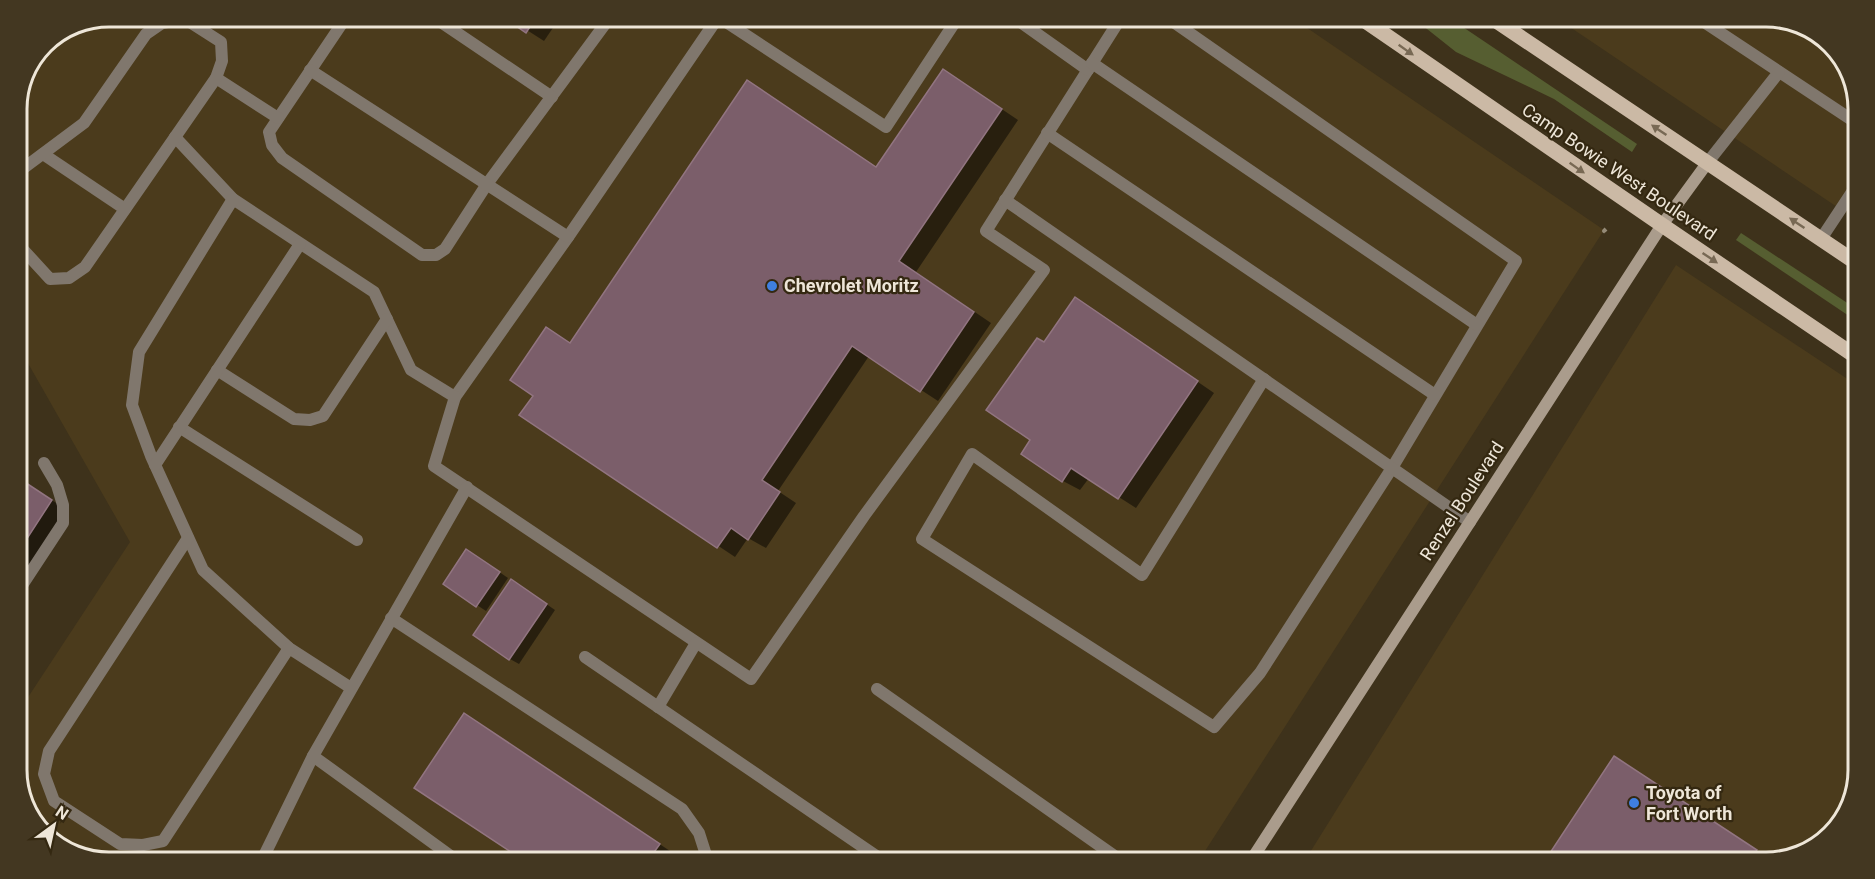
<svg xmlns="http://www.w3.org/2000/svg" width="1875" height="879" font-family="Roboto,sans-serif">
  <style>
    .built { fill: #4b3b1c }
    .green { fill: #565e31 }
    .shadow { fill: #0007 }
    .building { fill: #7b5e6a; stroke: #927581; stroke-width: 1.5 }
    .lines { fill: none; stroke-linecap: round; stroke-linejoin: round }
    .path { stroke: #958b78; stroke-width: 4; stroke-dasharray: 4.5 4.5; stroke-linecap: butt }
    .lane { stroke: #80776d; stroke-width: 12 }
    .secondary { stroke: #aa9c8c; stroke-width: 12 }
    .primary { stroke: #cbb9a5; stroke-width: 15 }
    .oneway { fill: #786954 }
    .shop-dot { fill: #3f7fe0; stroke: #342811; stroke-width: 2 }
    .labels { text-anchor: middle; stroke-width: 4.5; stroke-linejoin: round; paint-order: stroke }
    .street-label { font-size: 18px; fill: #eee6d8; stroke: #342811 }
    .poi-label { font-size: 18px; font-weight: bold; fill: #eee6d8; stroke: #342811; text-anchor: start }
    .rim { fill: none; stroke: #eee6d8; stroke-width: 3 }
  </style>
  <rect width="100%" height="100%" fill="#3e321b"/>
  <g class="built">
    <polygon points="1765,16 1806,26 1843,58 1858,104 1858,221 1555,17"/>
    <polygon points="110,17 1291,17 1604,230 1198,862 110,862 69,853 32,821 17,776 17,714 130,542 17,344 17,104 44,44"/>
    <polygon points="1676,265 1858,386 1858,769 1849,810 1817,847 1766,862 1304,862"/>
  </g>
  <g class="green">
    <polygon points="1428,17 1448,17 1637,144 1632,152 1554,99 1456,52 1422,25"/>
    <polygon points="1741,233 1858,310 1858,322 1736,240"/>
  </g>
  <g class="shadow">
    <polygon points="505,16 561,16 544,41"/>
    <polygon points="960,81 1018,120 916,272 991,323 938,401 869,356 778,491 796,503 766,548 748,538 735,557 522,415 747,82 877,168"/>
    <polygon points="1092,309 1214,393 1136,508 1089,478 1080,490 1063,481 1032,440 1045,344"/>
    <polygon points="17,477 68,511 31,569 17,560"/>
    <polygon points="476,556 508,578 486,611 445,584"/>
    <polygon points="520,586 555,610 519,664 510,659"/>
    <polygon points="481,725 676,855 671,862 529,862 416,787"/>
    <polygon points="1614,758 1631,768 1772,860 1766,862 1546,862"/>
  </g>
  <g class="building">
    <polygon points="502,16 537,16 526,33"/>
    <polygon points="943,69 1002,109 899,261 974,312 920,392 852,346 762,480 780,492 748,540 731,528 717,548 519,415 533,396 510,380 546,327 570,343 747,80 876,167"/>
    <polygon points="1075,297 1198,381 1118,499 1071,468 1062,482 1021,454 1030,440 986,410 1037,338 1044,342"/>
    <polygon points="17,477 52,500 17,554"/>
    <polygon points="466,549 500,572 476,607 443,584"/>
    <polygon points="511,579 547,604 509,660 473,635"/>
    <polygon points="464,713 660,844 647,862 526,862 414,788"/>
    <polygon points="1614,756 1757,850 1748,862 1544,862"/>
  </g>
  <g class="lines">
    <polyline class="path" points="1606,229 1604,231 1608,234"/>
    <g class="lane">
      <polyline points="347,16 269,132 272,145 282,158 422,255 436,255 445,249 487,184 611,16"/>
      <polyline points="432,16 552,97"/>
      <polyline points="717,16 886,127 959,16"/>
      <polyline points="719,16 568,237 455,397 434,466 751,679 864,516 1044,270 986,231 1122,16"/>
      <polyline points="1012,16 1088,70"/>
      <polyline points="1165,16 1516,261 1392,468 1260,673 1214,727 922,539 972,454 1142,575 1264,379"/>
      <polyline points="1695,16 1858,124"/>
      <polyline points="1092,63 1477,325"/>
      <polyline points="310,70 568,237"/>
      <polyline points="216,78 278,118"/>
      <polyline points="1047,133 1435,395"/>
      <polyline points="175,137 233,199 374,292 411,370 455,397"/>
      <polyline points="43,154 125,209"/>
      <polyline points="1708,162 1779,72"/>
      <polyline points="17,173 84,123 146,34 162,23 185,19 221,42 222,61 216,78 85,267 69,278 50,279 17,243"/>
      <polyline points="233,199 139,352 132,405 151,456 203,570 289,648 351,688"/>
      <polyline points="1005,200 1470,522"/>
      <polyline points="1821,239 1858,183"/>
      <polyline points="217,370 294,419 310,420 323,416 387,319"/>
      <polyline points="179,427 357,540"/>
      <polyline points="155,465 300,244"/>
      <polyline points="188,538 49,751 44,774 54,801 120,844 143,845 163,841 289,648"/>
      <polyline points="17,593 63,523 63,505 57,485 44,463"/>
      <polyline points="391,618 682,809 699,833 707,858 704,862"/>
      <polyline points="585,657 885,862"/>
      <polyline points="877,689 1123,862"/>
      <polyline points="658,707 696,643"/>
      <polyline points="264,855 276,862"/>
      <polyline points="261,862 313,756"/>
      <polyline points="459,862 313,756 467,487"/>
      <polyline points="1158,862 1162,858 1168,862"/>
    </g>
    <polyline class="secondary" points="1250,862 1662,225 1708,162"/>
    <g class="primary">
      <polyline points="1358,16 1662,225 1858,358"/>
      <polyline points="1489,16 1858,264"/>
    </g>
  </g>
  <defs><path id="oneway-solid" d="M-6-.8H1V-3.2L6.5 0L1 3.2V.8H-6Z" transform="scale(1.5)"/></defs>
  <g class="oneway">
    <use href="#oneway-solid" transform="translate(1406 50) rotate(35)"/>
    <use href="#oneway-solid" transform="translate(1659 130) rotate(-146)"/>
    <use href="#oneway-solid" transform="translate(1577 168) rotate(35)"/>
    <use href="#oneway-solid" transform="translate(1797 223) rotate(-146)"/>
    <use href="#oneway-solid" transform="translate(1710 258) rotate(34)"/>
  </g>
  <g class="shop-dot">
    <circle cx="772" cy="286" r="6"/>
    <circle cx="1634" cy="803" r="6"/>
  </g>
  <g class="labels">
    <g class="street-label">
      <text transform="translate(1619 172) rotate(34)" y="6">Camp Bowie West Boulevard</text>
      <text transform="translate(1462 501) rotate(-57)" y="6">Renzel Boulevard</text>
    </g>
    <g class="poi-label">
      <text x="784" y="292">Chevrolet Moritz</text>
      <text x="1646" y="799">Toyota of<tspan x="1646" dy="21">Fort Worth</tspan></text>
    </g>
  </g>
  <path d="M0 0H1875V879H0ZM109 27H1766A82 82 0 0 1 1848 109V770A82 82 0 0 1 1766 852H109A82 82 0 0 1 27 770V109A82 82 0 0 1 109 27Z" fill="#433721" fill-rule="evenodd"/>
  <path class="rim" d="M109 27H1766A82 82 0 0 1 1848 109V770A82 82 0 0 1 1766 852H109A82 82 0 0 1 27 770V109A82 82 0 0 1 109 27Z"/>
  <g transform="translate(54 825) rotate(33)" stroke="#342811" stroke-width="4.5" paint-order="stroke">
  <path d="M0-4.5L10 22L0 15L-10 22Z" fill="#eee6d8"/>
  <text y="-9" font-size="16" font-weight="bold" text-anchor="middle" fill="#eee6d8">N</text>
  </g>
</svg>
